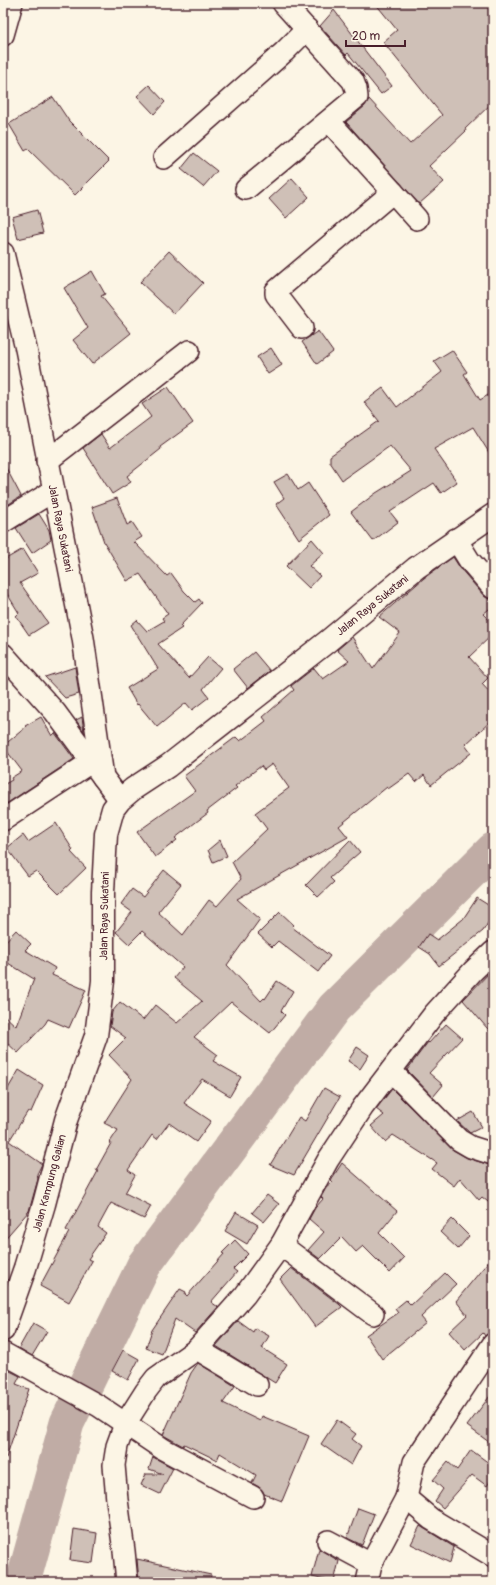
<svg xmlns="http://www.w3.org/2000/svg" width="496" height="1585" font-family="Pangolin,sans-serif">
  <style>
    .lines { fill: none; stroke-linecap: round; stroke-linejoin: round }
    .river { stroke: #c0aca5; stroke-width: 35 }
    .building { fill: #cfc0b7; stroke: #4a1f2b }
    .minor-casing { stroke: #4a1f2b; stroke-width: 24 }
    .major-casing { stroke: #4a1f2b; stroke-width: 25 }
    .minor { stroke: #fcf5e5; stroke-width: 21 }
    .major { stroke: #fcf5e5; stroke-width: 22 }
    .labels { text-anchor: middle; stroke-width: 3; stroke-linejoin: round; paint-order: stroke }
    .street-label { font-size: 11px; fill: #4a1f2b; stroke: #fcf5e5 }
  </style>
  <rect width="100%" height="100%" fill="#fcf5e5"/>
  <filter id="ink" filterUnits="userSpaceOnUse"><feTurbulence type="fractalNoise" baseFrequency=".025" numOctaves="2"/><feDisplacementMap in="SourceGraphic" scale="8" xChannelSelector="R" yChannelSelector="G"/><feConvolveMatrix kernelMatrix="1 2 1 2 8 2 1 2 1" color-interpolation-filters="sRGB"/></filter>
  <g filter="url(#ink)">
    <g class="lines">
      <polyline class="river" points="23,1582 67,1423 144,1265 334,1008 493,850"/>
    </g>
    <g class="building">
      <polygon points="375,3 493,3 493,102 465,129 466,131 429,166 444,182 419,204 346,122 365,106 369,99 410,144 442,115 383,42 397,30"/>
      <polygon points="334,10 392,86 381,94 348,53 346,55 320,26"/>
      <polygon points="149,85 165,102 154,114 137,96"/>
      <polygon points="53,97 69,121 109,161 75,195 28,149 25,151 9,124"/>
      <polygon points="194,153 217,171 203,187 181,169"/>
      <polygon points="292,178 309,197 286,218 269,199"/>
      <polygon points="37,210 43,233 18,239 12,217"/>
      <polygon points="169,251 203,283 174,314 140,282"/>
      <polygon points="92,271 105,294 101,296 131,333 92,364 73,340 88,328 64,288"/>
      <polygon points="318,331 333,352 317,364 302,342"/>
      <polygon points="271,348 282,365 268,374 257,357"/>
      <polygon points="452,350 467,372 464,374 480,400 493,392 493,459 473,427 434,449 457,482 441,493 434,483 390,512 398,522 373,541 351,512 376,493 411,471 390,446 342,480 330,462 330,456 379,421 364,402 383,388 397,407 442,372 434,361"/>
      <polygon points="168,387 193,423 160,447 161,449 127,476 131,482 112,494 83,448 101,434 110,448 151,417 142,404"/>
      <polygon points="3,462 21,496 3,508"/>
      <polygon points="288,474 298,490 308,483 329,515 299,539 276,504 284,498 274,482"/>
      <polygon points="117,498 127,525 132,522 142,537 134,542 167,576 171,573 184,591 195,602 199,599 202,603 180,626 182,628 158,644 189,678 208,657 221,668 203,689 209,697 192,710 186,703 157,727 138,704 137,705 127,688 158,669 131,625 137,620 147,631 164,621 162,618 168,614 140,574 127,581 104,542 92,507"/>
      <polygon points="39,514 49,530 51,540 32,553 16,528"/>
      <polygon points="312,539 324,553 309,566 320,576 309,588 286,566"/>
      <polygon points="23,549 38,573 20,583 48,623 29,635 16,616 19,613 6,592 3,594 3,558 4,560"/>
      <polygon points="453,557 460,568 484,596 489,599 493,600 493,606 483,614 493,624 493,634 469,657 488,678 482,684 493,696 493,719 465,745 471,753 431,785 424,775 416,782 409,774 388,789 387,787 339,826 348,837 237,899 260,919 227,965 261,1001 264,998 265,999 277,981 293,991 281,1011 285,1015 270,1033 231,1002 194,1037 218,1055 213,1061 241,1077 230,1096 202,1079 184,1103 211,1121 196,1142 169,1123 157,1139 152,1135 128,1170 135,1175 125,1193 151,1206 144,1219 111,1203 98,1227 106,1233 88,1259 92,1261 69,1302 40,1286 69,1232 66,1230 98,1171 96,1170 111,1143 110,1142 118,1130 104,1123 132,1079 109,1055 126,1038 110,1026 112,1012 120,1002 143,1020 155,1005 177,1023 202,1001 174,978 183,967 142,931 129,944 116,932 132,912 121,904 132,889 143,897 164,870 181,884 158,912 183,935 209,900 217,906 241,879 232,862 267,829 255,813 289,788 272,764 264,770 261,766 235,786 237,788 207,811 208,813 175,838 177,840 155,857 137,832 195,791 184,776 236,737 240,741 266,721 263,717 294,690 291,686 314,668 323,679 349,661 337,650 352,637 373,669 400,633 379,617 424,578"/>
      <polygon points="254,652 270,671 248,688 233,669"/>
      <polygon points="75,667 79,694 65,698 45,677"/>
      <polygon points="41,717 52,736 55,733 74,759 3,806 3,785 12,780 11,778 22,771 3,746 26,727 25,726"/>
      <polygon points="82,717 84,732 76,720"/>
      <polygon points="56,823 73,850 71,852 86,868 59,894 36,871 28,876 7,848 23,835 28,842"/>
      <polygon points="220,840 227,856 213,862 208,850"/>
      <polygon points="350,840 360,852 330,878 334,882 318,897 306,885"/>
      <polygon points="477,898 493,908 493,915 483,931 439,966 430,954 419,947 428,934 437,940 463,919"/>
      <polygon points="280,912 294,925 292,927 330,956 318,972 278,941 272,947 258,934"/>
      <polygon points="16,930 31,944 25,950 55,968 52,975 86,990 69,1028 48,1019 45,1024 18,1053 3,1039 3,1014 16,1026 34,979 3,960 3,944"/>
      <polygon points="493,969 493,1035 463,1000"/>
      <polygon points="446,1024 462,1038 429,1073 443,1085 433,1097 407,1070 428,1042 429,1043"/>
      <polygon points="357,1047 369,1055 360,1069 348,1061"/>
      <polygon points="19,1070 43,1085 31,1112 28,1111 9,1141 42,1164 37,1174 38,1179 29,1211 3,1241 3,1097"/>
      <polygon points="324,1088 340,1097 294,1175 270,1165 299,1117 305,1121"/>
      <polygon points="392,1089 453,1150 467,1158 493,1166 493,1206 482,1197 479,1200 460,1178 454,1186 432,1169 437,1163 393,1135 385,1142 371,1126 384,1115 376,1109"/>
      <polygon points="473,1112 482,1127 470,1133 457,1121"/>
      <polygon points="342,1163 397,1211 379,1233 404,1258 390,1273 363,1246 356,1252 342,1237 320,1259 308,1250 324,1232 309,1219 315,1208 323,1199 321,1197 326,1188 333,1182 331,1180"/>
      <polygon points="267,1195 279,1204 264,1222 252,1213"/>
      <polygon points="236,1212 258,1225 247,1244 225,1231"/>
      <polygon points="452,1219 469,1236 458,1249 440,1232"/>
      <polygon points="235,1240 248,1254 233,1269 237,1272 211,1302 218,1307 195,1333 175,1319 162,1354 146,1348 152,1330 180,1289 186,1292 185,1294 187,1296 224,1254 222,1253"/>
      <polygon points="493,1256 493,1332 485,1336 483,1333 465,1350 449,1332 467,1315 456,1301"/>
      <polygon points="291,1268 339,1304 342,1307 315,1327 280,1279"/>
      <polygon points="445,1273 456,1284 421,1317 426,1323 382,1359 366,1335 398,1313 395,1309 406,1300 411,1305"/>
      <polygon points="238,1321 253,1332 255,1328 269,1336 262,1348 287,1364 275,1383 216,1346"/>
      <polygon points="33,1323 47,1331 32,1356 19,1348"/>
      <polygon points="123,1350 139,1359 128,1380 112,1371"/>
      <polygon points="198,1363 235,1386 223,1403 260,1421 262,1416 309,1436 282,1501 264,1494 259,1487 252,1483 256,1475 220,1453 217,1460 184,1444 183,1446 163,1435 191,1373"/>
      <polygon points="8,1370 20,1376 16,1384 29,1389 6,1458 3,1458 3,1379 5,1380"/>
      <polygon points="493,1392 493,1445 467,1426"/>
      <polygon points="337,1420 356,1434 352,1439 361,1446 351,1465 321,1444"/>
      <polygon points="471,1450 493,1466 493,1477 487,1486 472,1475 443,1508 435,1501 443,1489 433,1480 448,1462 457,1470"/>
      <polygon points="153,1457 173,1468 160,1494 141,1485 146,1474 163,1474 149,1469"/>
      <polygon points="358,1508 374,1514 362,1545 347,1538"/>
      <polygon points="420,1526 454,1547 450,1563 411,1544"/>
      <polygon points="74,1529 97,1533 93,1563 70,1560"/>
      <polygon points="319,1549 339,1561 334,1582 312,1577"/>
      <polygon points="137,1559 211,1575 210,1582 139,1582"/>
    </g>
    <g class="lines">
      <g class="minor-casing">
        <g id="minor">
          <polyline points="3,35 12,3"/>
          <polyline points="164,158 284,52 307,29"/>
          <polyline points="246,189 357,97 356,89 353,81 283,3"/>
          <polyline points="393,192 417,219"/>
          <polyline points="3,253 26,349 83,638 103,777 120,800"/>
          <polyline points="302,328 276,294 276,291 393,192 329,121"/>
          <polyline points="47,461 189,351"/>
          <polyline points="3,522 53,491"/>
          <polyline points="456,539 469,560 493,588"/>
          <polyline points="3,654 55,712 103,777"/>
          <polyline points="3,820 91,762"/>
          <polyline points="391,1071 459,1140 471,1147 493,1154"/>
          <polyline points="281,1245 373,1314"/>
          <polyline points="197,1349 257,1385"/>
          <polyline points="3,1353 99,1406 163,1449 253,1497"/>
          <polyline points="406,1498 431,1519 493,1556"/>
          <polyline points="328,1541 371,1564"/>
          <polyline points="127,1582 124,1551 117,1500 114,1465 117,1446 125,1424 146,1391 156,1378 197,1349 245,1295 281,1245 328,1160 363,1107 434,1014 473,971 493,952"/>
          <polyline points="367,1582 371,1564 406,1498 414,1462 493,1344"/>
        </g>
      </g>
      <g class="major-casing">
        <polyline id="major" points="3,1330 25,1268 44,1204 66,1120 96,1036 103,981 103,892 106,834 113,809 120,800 133,789 168,766 328,641 416,568 493,515"/>
      </g>
      <use href="#minor" class="minor"/>
      <use href="#major" class="major"/>
    </g>
  </g>
  <g class="labels">
    <g class="street-label">
      <text transform="translate(61 528) rotate(79)" y="4">Jalan Raya Sukatani</text>
      <text transform="translate(372 605) rotate(-39)" y="4">Jalan Raya Sukatani</text>
      <text transform="translate(104 916) rotate(-89)" y="4">Jalan Raya Sukatani</text>
      <text transform="translate(49 1183) rotate(-75)" y="4">Jalan Kampung Galian</text>
    </g>
  </g>
  <rect width="496" height="1585" fill="none" stroke="#fcf5e5" stroke-width="16"/>
  <rect x="8" y="8" width="480" height="1569" fill="none" stroke="#4a1f2b" stroke-width="1.5" filter="url(#ink)"/>
  <path d="M346 40v6h59v-6" fill="none" stroke="#4a1f2b" stroke-width="2"/>
  <text x="352" y="40" font-size="12" fill="#4a1f2b" stroke="#fcf5e5" stroke-width="3" paint-order="stroke">20 m</text>
</svg>
